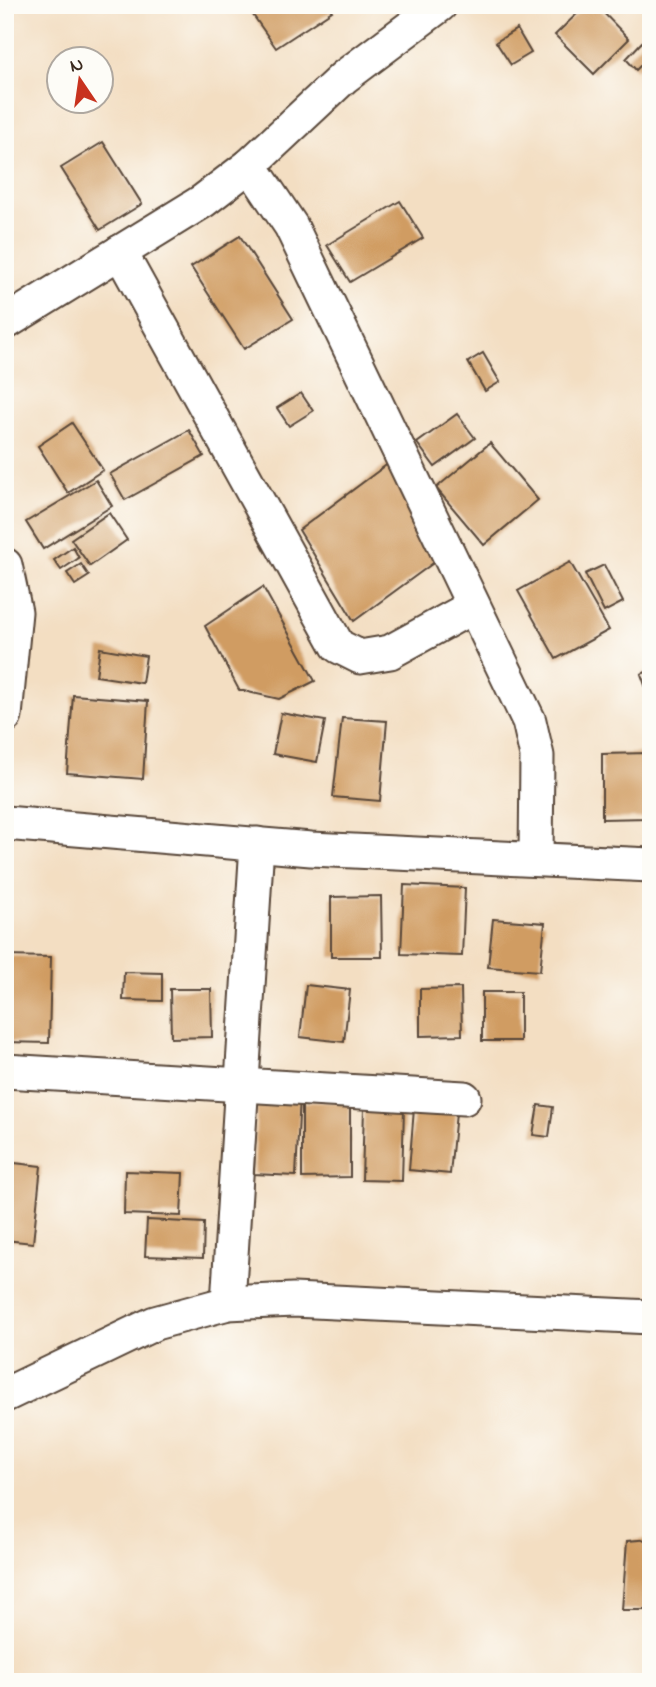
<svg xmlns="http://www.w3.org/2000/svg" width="656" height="1687" font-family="'Indie Flower',sans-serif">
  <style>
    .building { fill: #d09c62 }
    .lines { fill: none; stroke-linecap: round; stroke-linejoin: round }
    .minor-casing { stroke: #574537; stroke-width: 37 }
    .minor { stroke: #fff; stroke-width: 33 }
  </style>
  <rect width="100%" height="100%" fill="#fdfcf7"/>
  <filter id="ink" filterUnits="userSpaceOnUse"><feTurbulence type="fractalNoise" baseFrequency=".0143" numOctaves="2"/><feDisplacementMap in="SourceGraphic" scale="14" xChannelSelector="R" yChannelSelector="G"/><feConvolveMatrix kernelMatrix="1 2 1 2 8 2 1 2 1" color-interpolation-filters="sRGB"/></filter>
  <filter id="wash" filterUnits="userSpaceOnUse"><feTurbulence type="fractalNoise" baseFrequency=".00686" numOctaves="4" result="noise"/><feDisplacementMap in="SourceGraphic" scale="28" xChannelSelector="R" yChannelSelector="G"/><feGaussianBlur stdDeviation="1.57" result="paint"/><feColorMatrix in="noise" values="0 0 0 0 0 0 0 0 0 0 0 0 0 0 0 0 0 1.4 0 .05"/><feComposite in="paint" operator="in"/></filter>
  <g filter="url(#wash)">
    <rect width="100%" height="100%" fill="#f3dec2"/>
    <g id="blocks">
      <g class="building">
        <polygon points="246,5 327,5 332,11 276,48"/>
        <polygon points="586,5 596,5 629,39 594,74 555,35"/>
        <polygon points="517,29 531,53 511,65 496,42"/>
        <polygon points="642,42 651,50 651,55 636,70 626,59"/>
        <polygon points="5,138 14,160 5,164"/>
        <polygon points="103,142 142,204 100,230 61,168"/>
        <polygon points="400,201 423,238 350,282 327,245"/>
        <polygon points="240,236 293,319 244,349 191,267"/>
        <polygon points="5,240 13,253 5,258"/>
        <polygon points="483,353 500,382 485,391 468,362"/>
        <polygon points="301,393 313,411 289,426 277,408"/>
        <polygon points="457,414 475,438 435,467 417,443"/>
        <polygon points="72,423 103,470 68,493 38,446"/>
        <polygon points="189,430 204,456 125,500 110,474"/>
        <polygon points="490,443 538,500 484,545 436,488"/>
        <polygon points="389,463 436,561 354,621 299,530"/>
        <polygon points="96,480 112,506 43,549 26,522"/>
        <polygon points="109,513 127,540 90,566 71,539"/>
        <polygon points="73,547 79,558 61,570 54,560"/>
        <polygon points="570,562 609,630 556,659 518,591"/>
        <polygon points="81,564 89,576 75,585 67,573"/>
        <polygon points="604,565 623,602 604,612 585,574"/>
        <polygon points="263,587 315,681 279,699 239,690 205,626"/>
        <polygon points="100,648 146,656 142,683 96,676"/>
        <polygon points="651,670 651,699 650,699 641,674"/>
        <polygon points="73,695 148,701 143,779 67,773"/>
        <polygon points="281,713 325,721 317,762 273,754"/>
        <polygon points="342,718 387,721 380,801 333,797"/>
        <polygon points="649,753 648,818 602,819 602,754"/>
        <polygon points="404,885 465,888 462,956 401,954"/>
        <polygon points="381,896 382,957 331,957 331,897"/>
        <polygon points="493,919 545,923 540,971 488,967"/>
        <polygon points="5,956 51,957 49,1043 5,1042"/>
        <polygon points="124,972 162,973 162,1001 123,1000"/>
        <polygon points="306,985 350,990 344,1042 300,1037"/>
        <polygon points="461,988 462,1035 420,1036 420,989"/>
        <polygon points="170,989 211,989 212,1037 171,1038"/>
        <rect x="482" y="992" width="38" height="49"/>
        <polygon points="257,1093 300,1095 296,1176 254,1174"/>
        <polygon points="302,1102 350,1102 350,1177 302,1178"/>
        <polygon points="538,1105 553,1107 549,1137 533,1135"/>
        <polygon points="364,1107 404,1108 402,1181 362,1180"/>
        <polygon points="414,1109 456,1113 450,1174 409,1170"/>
        <polygon points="5,1162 41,1166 33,1243 5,1240"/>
        <polygon points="125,1171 183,1173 181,1216 124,1214"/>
        <polygon points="147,1220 204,1223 203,1258 145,1256"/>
        <polygon points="651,1539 651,1610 622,1610 627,1541"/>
      </g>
    </g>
  </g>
  <g filter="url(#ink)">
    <use href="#blocks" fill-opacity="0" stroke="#574537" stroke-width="2"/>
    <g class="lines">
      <g class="minor-casing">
        <g id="minor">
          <polyline points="250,165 291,226 529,721 537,756 536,858"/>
          <polyline points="120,252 338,646 360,657 390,652 472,607"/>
          <polyline points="5,323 203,201 250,165 344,77 440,5"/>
          <polyline points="5,565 15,612 5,716"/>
          <polyline points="5,823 311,849 651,865"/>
          <polyline points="5,1071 464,1098"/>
          <polyline points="228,1303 257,844"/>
          <polyline points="5,1395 155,1323 228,1303 293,1300 651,1317"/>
        </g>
      </g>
      <use href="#minor" class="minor"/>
    </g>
  </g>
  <rect width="656" height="1687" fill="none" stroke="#fdfcf7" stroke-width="28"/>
  <g transform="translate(80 80) rotate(347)"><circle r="33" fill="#fdfcf7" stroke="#afa8a0" stroke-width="2"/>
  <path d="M0-5L12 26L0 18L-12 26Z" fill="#c8321e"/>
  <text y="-10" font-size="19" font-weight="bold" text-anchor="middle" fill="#3b2a1e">N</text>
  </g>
</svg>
